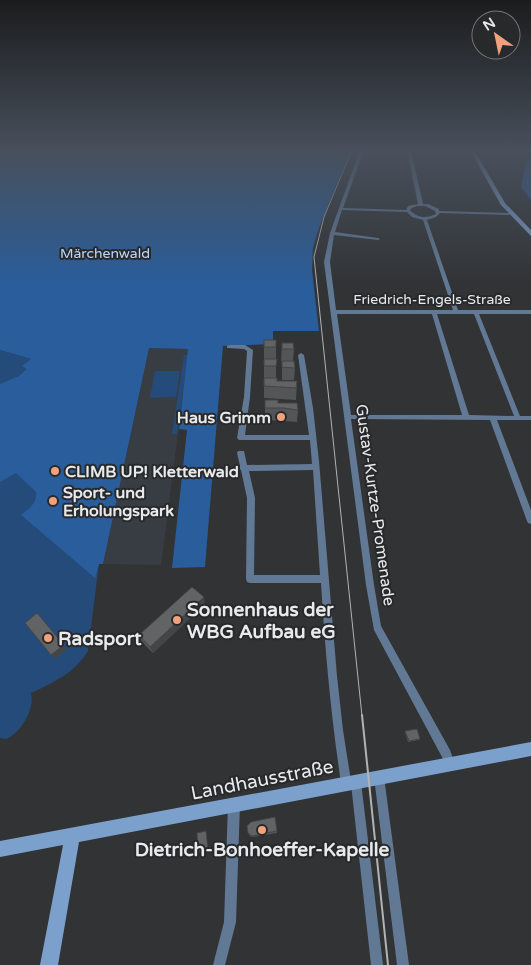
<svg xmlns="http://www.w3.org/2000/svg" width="531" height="965" font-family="'Varela Round',sans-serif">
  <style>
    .built { fill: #383d44 }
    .green { fill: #244b79 }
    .forest { fill: #295d9b }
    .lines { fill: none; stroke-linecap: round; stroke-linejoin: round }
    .stream { stroke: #3468a6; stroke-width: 1 }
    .street { fill: #627995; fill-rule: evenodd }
    .secondary { fill: #7ca0cc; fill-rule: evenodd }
    .tram-far1 { stroke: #b1b3b5; stroke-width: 1 }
    .tram { stroke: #b1b3b5; stroke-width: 2 }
    .wall { fill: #535557 }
    .shaded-wall { fill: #444547 }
    .building { fill: #616365; stroke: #444547 }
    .poi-dot { fill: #f2a17e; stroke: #27292b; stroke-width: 2 }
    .labels { text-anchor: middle; stroke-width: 4; stroke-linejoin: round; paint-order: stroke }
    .far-park-label { font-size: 14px; fill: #bcd8fb; stroke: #27292b }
    .far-street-label { font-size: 14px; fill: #e9eaec; stroke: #27292b }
    .poi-label { font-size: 16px; font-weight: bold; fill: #e9eaec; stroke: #27292b; text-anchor: start }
    .street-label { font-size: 16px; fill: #e9eaec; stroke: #27292b }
    .near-poi-label { font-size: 19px; font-weight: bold; fill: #e9eaec; stroke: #27292b; text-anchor: start }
    .near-street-label { font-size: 19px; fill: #e9eaec; stroke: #27292b }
  </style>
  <rect width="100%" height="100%" fill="#313335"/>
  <polygon class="built" points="149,348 189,349 161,565 103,564"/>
  <g class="green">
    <path d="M0,350L31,359L99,564L88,651C76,672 53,683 31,693C35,709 21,733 6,739L0,738Z"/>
    <polygon points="184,355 188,355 177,434 172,434"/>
    <polygon points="155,371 180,371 176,397 150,398"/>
  </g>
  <g class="forest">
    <path d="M0,150H350L319,228L313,247L312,270L319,331H273V344L223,346L205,567L172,568L187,430L179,429L188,349L149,348L103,564H99L95,578L21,515C29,508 37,504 36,492L16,473L0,482V384L19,376L27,369L22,366L31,359L0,350Z"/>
    <polygon points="528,150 531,150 531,200 521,187 525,167 530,158"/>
  </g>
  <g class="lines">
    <polyline class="stream" points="531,165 527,180 531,194"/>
    <g class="street">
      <path d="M360,150H364L343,208L406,210L408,206L418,204L407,150H411L423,204H428L439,209V211L512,213V214L510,215L440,213L436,217L427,220L458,310H531V314H479L520,416H531V420H497L531,510V524L528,523L527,521L490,420L351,419L374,585L381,626L450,750L455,764L454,768L450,769L446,768L442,757L374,630L366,585L324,262L330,233ZM417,206H425L435,211L436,214C426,219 417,218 410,210L412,208ZM342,210L407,212L412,217L423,220L453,310H336L330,262L334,235L378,240L380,239L378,238L335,232ZM337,314H432L462,415H351ZM437,314H474L514,416L469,415Z"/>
      <path d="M229,345H245L253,350L250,397L245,435H309L298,355L301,353L304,355L313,408L319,461L337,676L343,730L351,781L352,778L356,777L360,778L361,782L383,965H371L351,784L350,787L346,788L342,787L341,783C331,716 325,650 321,583H250L247,582L246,579L247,498L241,470L239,468L240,466L237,453L238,451H244L247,465L312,464L310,440H239L237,438L244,397L247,351L244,349L227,348V346ZM313,470L320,575H254L255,498L249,471Z"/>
      <polygon points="379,772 383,773 384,777 409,965 397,965 374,777 375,773"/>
      <polygon points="234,798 238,800 240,804 236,922 225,965 213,965 224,922 228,804 230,800"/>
    </g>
    <g class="secondary">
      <polygon points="470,150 474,150 505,203 531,230 531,236 501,205"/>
      <polygon points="531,742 531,756 79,842 58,965 40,965 63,845 0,857 0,841"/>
    </g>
    <polyline class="tram-far1" points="352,150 324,217 314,257 362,716"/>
    <polyline class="tram" points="362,715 388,965"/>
  </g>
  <g class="wall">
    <polygon points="264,340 276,340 276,378 277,381 297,381 296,400 264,398"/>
    <polygon points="282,343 294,349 293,361 281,361"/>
    <polygon points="282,361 295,368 294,380 282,380"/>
    <polygon points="265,400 278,403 298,410 297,422 284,421 265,420"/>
    <polygon points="205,604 153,653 142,642 139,635"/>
    <polygon points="405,731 420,739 419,740 408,742 405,732"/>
    <polygon points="247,826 277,831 277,833 252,837 249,835"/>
  </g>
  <g class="shaded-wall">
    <polygon points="204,597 205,604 153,653 150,647"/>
    <polygon points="64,645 67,649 55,659 51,655"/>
  </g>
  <g class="building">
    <rect x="264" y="340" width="12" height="7"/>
    <polygon points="282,343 293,343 294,349 282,349"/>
    <polygon points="264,359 277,359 276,366 264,366"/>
    <polygon points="282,361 294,361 295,368 282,367"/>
    <polygon points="264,378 277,378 277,381 297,381 296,388 264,386"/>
    <polygon points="265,400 278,400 278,403 297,403 298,410 284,408 265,408"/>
    <polygon points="192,587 204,597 150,647 139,635"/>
    <polygon points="37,613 64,645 51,655 25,623"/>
    <polygon points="417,729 420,739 409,741 405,731"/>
    <polygon points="275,817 277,831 252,836 248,833 247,826 251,822"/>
    <polygon points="206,831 208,851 198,853 197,833"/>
  </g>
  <linearGradient id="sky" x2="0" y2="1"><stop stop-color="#1b1c1d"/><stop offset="0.53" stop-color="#48505c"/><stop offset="1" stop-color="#48505c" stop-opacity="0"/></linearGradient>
  <rect width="531" height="285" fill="url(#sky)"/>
  <g class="poi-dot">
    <circle cx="281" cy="417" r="5"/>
    <circle cx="55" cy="471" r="5"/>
    <circle cx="53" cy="501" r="5"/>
    <circle cx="177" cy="620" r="5"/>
    <circle cx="48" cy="638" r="5"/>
    <circle cx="262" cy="830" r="5"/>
  </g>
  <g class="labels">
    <g class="far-park-label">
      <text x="105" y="258">Märchenwald</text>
    </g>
    <g class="far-street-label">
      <text x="432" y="304">Friedrich-Engels-Straße</text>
    </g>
    <g class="poi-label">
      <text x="271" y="423" text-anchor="end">Haus Grimm</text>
      <text x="65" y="477">CLIMB UP! Kletterwald</text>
      <text x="63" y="498">Sport- und<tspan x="63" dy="18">Erholungspark</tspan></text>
    </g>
    <g class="street-label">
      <text transform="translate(376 505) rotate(82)" y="6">Gustav-Kurtze-Promenade</text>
    </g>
    <g class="near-poi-label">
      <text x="187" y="616">Sonnenhaus der<tspan x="187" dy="22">WBG Aufbau eG</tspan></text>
      <text x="58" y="645">Radsport</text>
      <text x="262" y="856" text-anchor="middle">Dietrich-Bonhoeffer-Kapelle</text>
    </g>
    <g class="near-street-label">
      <text transform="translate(262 779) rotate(-11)" y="7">Landhausstraße</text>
    </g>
  </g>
  <g transform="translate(496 35) rotate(327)"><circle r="24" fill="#27292b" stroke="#757678"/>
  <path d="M0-4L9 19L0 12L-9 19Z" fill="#f2a17e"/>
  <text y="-8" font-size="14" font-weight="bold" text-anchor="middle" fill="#e9eaec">N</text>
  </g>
</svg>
